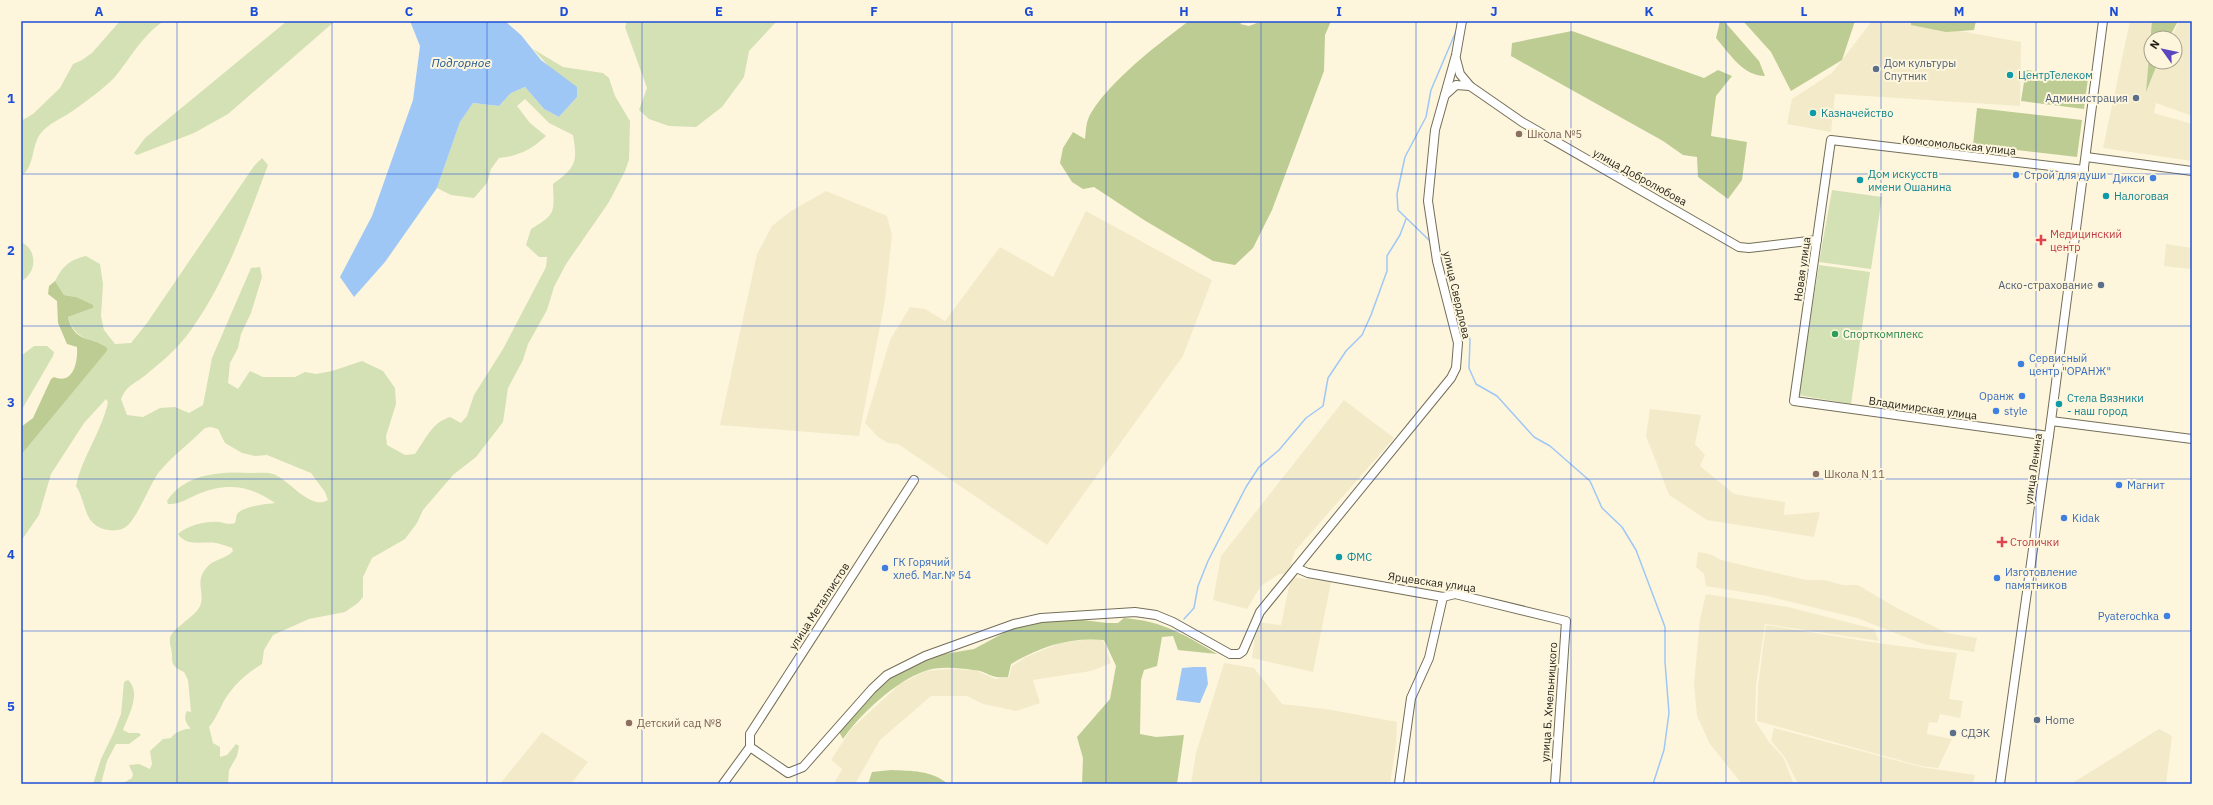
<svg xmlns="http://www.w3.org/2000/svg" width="2213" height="805" font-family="'IBM Plex Sans',sans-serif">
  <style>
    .built { fill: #f3eaca }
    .green { fill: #d4e1b4 }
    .forest { fill: #bdcc92 }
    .water { fill: #9fc7f6 }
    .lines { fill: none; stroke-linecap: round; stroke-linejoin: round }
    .stream { stroke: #9fc7f6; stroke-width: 1.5 }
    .secondary-casing { stroke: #746e58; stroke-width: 10 }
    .secondary { stroke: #fff; stroke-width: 8 }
    .grid { fill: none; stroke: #1d4ed8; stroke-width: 1; stroke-opacity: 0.55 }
    .service-dot { fill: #5c6f8a; stroke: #fdf6dd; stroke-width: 1.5 }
    .culture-dot { fill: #0f9aa8; stroke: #fdf6dd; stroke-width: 1.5 }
    .education-dot { fill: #8d6e63; stroke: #fdf6dd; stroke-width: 1.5 }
    .shop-dot { fill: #3f7fe0; stroke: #fdf6dd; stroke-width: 1.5 }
    .health-dot { fill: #e0444e; stroke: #fdf6dd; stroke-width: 1.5 }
    .leisure-dot { fill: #2e9e5b; stroke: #fdf6dd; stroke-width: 1.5 }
    .labels { text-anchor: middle; stroke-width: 4; stroke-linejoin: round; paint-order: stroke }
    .service-label { font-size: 11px; fill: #4e5e75; stroke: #fdf6dd; text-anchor: start }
    .culture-label { font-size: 11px; fill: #0d838f; stroke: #fdf6dd; text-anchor: start }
    .education-label { font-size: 11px; fill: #785e54; stroke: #fdf6dd; text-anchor: start }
    .street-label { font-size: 11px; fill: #221f16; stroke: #fdf6dd }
    .shop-label { font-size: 11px; fill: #366cbe; stroke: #fdf6dd; text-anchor: start }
    .health-label { font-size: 11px; fill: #be3a42; stroke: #fdf6dd; text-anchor: start }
    .leisure-label { font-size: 11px; fill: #27864d; stroke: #fdf6dd; text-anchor: start }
    .water-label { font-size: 12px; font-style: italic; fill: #225791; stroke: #fdf6dd }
    .neatline { fill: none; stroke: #1d4ed8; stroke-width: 1.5 }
    .grid-label { font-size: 13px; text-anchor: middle; font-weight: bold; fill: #1d4ed8 }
  </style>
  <rect width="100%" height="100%" fill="#fdf6dd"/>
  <g class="built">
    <polygon points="1872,21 1904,21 2021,42 2020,106 1835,94 1831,132 1787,124 1792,99 1832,73"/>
    <polygon points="2130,21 2170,21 2151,38 2151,62 2175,62 2175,38 2171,38 2179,21 2192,21 2192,116 2156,103 2154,113 2192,124 2192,161 2103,148"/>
    <polygon points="826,191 887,216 892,235 885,300 859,436 720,425 757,254 772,226 791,211"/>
    <polygon points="1086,211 1212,280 1183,356 1047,545 898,444 888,443 878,437 865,423 890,340 910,307 925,309 945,321 1000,247 1053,277"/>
    <polygon points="2166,244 2192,248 2191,269 2164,266"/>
    <polygon points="1344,400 1394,438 1295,551 1288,574 1279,574 1261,586 1247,609 1213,600 1221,556"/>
    <polygon points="1650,409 1701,415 1695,444 1705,455 1700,466 1734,494 1785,502 1784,515 1820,512 1814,537 1707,520 1669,495 1646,436"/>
    <polygon points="1698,552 1710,554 1721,560 1806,580 1824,580 1843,585 1858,585 1895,607 1947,633 1977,638 1974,652 1923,644 1857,618 1767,596 1706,586 1704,574 1696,567"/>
    <polygon points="1291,577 1331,582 1313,672 1252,658 1257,622 1281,625"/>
    <polygon points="1706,594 1788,607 1874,629 1879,641 1765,624 1756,685 1755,721 1769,742 1783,757 1794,784 1742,784 1710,744 1697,716 1694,684 1700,619"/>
    <polygon points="1766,625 1884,644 1957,653 1949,699 1963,701 1960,718 1940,714 1937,723 1929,722 1927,734 1952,739 1938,768 1921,766 1757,721 1758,687"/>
    <polygon points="1084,640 1103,640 1111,663 1091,671 1033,680 1040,703 1016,711 983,704 967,696 931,696 880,740 855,784 834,784 842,769 831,760 851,729 900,684 926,671 949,669 975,670 995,679 1009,677 1012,666 1026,657 1060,643"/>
    <polygon points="1224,663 1254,668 1282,704 1326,709 1397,722 1396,745 1390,784 1191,784 1196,753"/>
    <polygon points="1774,728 1921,767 1975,775 1973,784 1798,784 1784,756 1771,741"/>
    <polygon points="2159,729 2172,736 2166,784 2071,784"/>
    <polygon points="542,732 588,762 571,784 500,784"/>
  </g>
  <g class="green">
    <path d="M120,21H164C142,35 131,58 114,78C102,90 85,102 71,112C61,119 49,123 41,133C31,145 35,167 21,176V121L33,114L60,88L73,64L82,60L92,53Z"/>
    <polygon points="287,21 335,21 228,114 194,133 137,155 134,153 145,138"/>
    <polygon points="627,21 777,21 749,51 744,77 722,107 696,127 669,126 649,119 639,110 647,88 625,27"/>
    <path d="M533,49L563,67L603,73L609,78L615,96L630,121L629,160L625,171L609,202L566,264L554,287L547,310L528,344L523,360L508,388L503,422L476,457L453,475L423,510L417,523L405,539L372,558L363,577V597L358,603L345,612L309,619L273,635L264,650L262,664C245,674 228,690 220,709C216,716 214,721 209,727L213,743L220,747V757L227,755L236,744L239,746L237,756L229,770L228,784H111L125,782L132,778L133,774L129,765L139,764L150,769L152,764L150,751L163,739L171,738C174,733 185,728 191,729C186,723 183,719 187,711L191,712L188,680L184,672C175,668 171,665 172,655C172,649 169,644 170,639C170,630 193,618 199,608C207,594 193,583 207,567C214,559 226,559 233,551L232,548C227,546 221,544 216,543C203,541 186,547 178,534C189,525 205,521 219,522C224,523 230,525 235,523C236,521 236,516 237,514C243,506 267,504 275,503C250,485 226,482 196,495C187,499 178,505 168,504L167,501C185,473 222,471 252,473C259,473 267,472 273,474C289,479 310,511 328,500L325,492L311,473L267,455L255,456L242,453L225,443L218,429L211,427L205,428C190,443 172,456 159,472C149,486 139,514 128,525C119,534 100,531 92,522C84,513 84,498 76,486C82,457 102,431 108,402L106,399L84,423L51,474L39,515L21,541V455L107,351L102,344C86,340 73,335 68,317L93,308L76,297L64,295L55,281C63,266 69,260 86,256L100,264L103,284L101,316L104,330L115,344L131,343L147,323L254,166L262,158L268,165C247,221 226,281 191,330C179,347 164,360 148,373C136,384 128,383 121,399L127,415L143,417L160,408L175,407L189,413L203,405L212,358L251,268L260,267L262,277L251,313L241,334L238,348L230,363L228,383L238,389L250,371L263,377H295L305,372L316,374L332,371L362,361L383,371L395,388L396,404L386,436L387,445L405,455L415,454C426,439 431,423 450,417L461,423L467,416L474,395L503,349L546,267L547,257H539L526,245L531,229C556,214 554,213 553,184C575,168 578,163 573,135L549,123L525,99L517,106L530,123L546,136C531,150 518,156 499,158L491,169L487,183L474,198L451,195L437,188L460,122L473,103L499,106L511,93L525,87L544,109L559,117L577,97Z"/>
    <polygon points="1832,190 1882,197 1871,269 1819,262"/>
    <path d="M21,242C38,250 37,273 21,281Z"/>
    <polygon points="1819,265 1870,272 1851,404 1798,395"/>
    <polygon points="34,346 47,346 54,352 53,356 21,411 21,356"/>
    <path d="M128,680C142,693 128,716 123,730L129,733H139L141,735L129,744H116L107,761L101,784H93L101,759L114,732L121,714L124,682Z"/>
  </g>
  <g class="forest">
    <path d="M1189,21H1244L1240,24L1249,26L1262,21H1331L1325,35L1324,71L1272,210L1253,248L1235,265L1213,261L1144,220L1094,187L1083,189L1072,182L1060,163L1063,148L1073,132L1085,139C1086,130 1086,121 1091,113C1110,81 1159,43 1189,21Z"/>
    <path d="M1720,21H1724L1759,61L1765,76C1743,76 1729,53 1716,38Z"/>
    <polygon points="1743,21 1855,21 1842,60 1791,91 1771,52"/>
    <polygon points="1911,21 1976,21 1974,30 1946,32 1911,25"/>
    <polygon points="2152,21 2178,21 2169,38 2151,38 2151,62 2158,62 2146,92"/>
    <polygon points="1572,31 1704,78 1718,70 1732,76 1716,96 1711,136 1747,142 1742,180 1728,199 1698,177 1697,157 1683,155 1663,141 1511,56 1512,43"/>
    <polygon points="2026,70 2088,78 2084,109 2021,101"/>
    <polygon points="1977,108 2082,120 2077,157 1973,145"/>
    <path d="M55,281L64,295L76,297L93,305V308L68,317C74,344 93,336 107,348V351L21,455V427L33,418L51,379L54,377C73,385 78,363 77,347L67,344L58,323L57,301L48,294L49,286Z"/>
    <path d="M1124,618C1163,621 1185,635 1217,654L1178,650L1173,636L1162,637L1157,666L1144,670L1141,680L1140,734L1156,737L1184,735L1177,784H1082L1083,758L1077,737L1110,699L1116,666L1104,640C1070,637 1041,646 1011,664L1008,677C988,679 989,671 973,670C959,668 938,666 925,671C896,681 860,714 843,739L839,732L888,676L926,657L974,649L1013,628L1043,621L1083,620L1107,623H1118Z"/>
    <path d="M891,770C912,771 931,770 948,784H868L872,772Z"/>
  </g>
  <g class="water">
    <polygon points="410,21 505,21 521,35 541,60 577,87 577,97 559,117 544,109 525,87 511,93 499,106 473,103 460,122 437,188 385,262 354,297 340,277 372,216 413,100 420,46"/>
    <polygon points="1194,667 1206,667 1208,684 1200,703 1176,700 1182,668"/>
  </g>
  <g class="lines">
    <g class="stream">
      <polyline points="1430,241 1398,210 1397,194 1405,157 1426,117 1431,90 1457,29"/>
      <polyline points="1438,250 1446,261 1458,293 1470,340 1469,368 1476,384 1497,396 1534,437 1550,446 1590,481 1602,508 1622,527 1636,550 1665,627 1665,662 1669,713 1664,750 1653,784"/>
      <polyline points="1184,619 1194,608 1198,586 1208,561 1246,487 1259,467 1279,450 1306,418 1323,406 1328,378 1346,351 1362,335 1371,315 1387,271 1387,256 1400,235 1406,219"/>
    </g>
    <g class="secondary-casing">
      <g id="secondary">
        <polyline points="1456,59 1460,74 1470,86"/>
        <polyline points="1445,95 1456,85 1470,86 1522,122 1739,247 1749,248 1817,240"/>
        <polyline points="2086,157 2192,171"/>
        <polyline points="2051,421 2192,439"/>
        <polyline points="2049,436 1794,401 1831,140 2084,170"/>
        <polyline points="1296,568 1308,573 1443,597 1455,594 1566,621 1555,784"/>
        <polyline points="750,747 788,773 803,767 872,689 887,675 925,656 1014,624 1041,618 1135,612 1156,615 1173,622 1230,654 1239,654 1243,651 1260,612 1451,378 1456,368 1458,343 1437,261 1428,201 1435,130 1456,55 1462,21"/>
        <polyline points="750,747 750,734 914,480"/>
        <polyline points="723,784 750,747"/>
        <polyline points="1399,784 1411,698 1429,658 1443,597"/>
        <polyline points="2000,784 2051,421 2103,21"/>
      </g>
    </g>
    <use href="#secondary" class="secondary"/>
  </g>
  <path class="grid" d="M177,21V784M332,21V784M487,21V784M642,21V784M797,21V784M952,21V784M1106,21V784M1261,21V784M1416,21V784M1571,21V784M1726,21V784M1881,21V784M2036,21V784M21,174H2192M21,326H2192M21,479H2192M21,631H2192"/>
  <g class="service-dot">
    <circle cx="1876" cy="69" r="4"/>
    <circle cx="2136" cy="98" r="4"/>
    <circle cx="2101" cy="285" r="4"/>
    <circle cx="2037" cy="720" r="4"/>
    <circle cx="1953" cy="733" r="4"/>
  </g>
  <g class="culture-dot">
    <circle cx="2010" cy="75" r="4"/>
    <circle cx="1813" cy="113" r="4"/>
    <circle cx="1860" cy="180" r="4"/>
    <circle cx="2106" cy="196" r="4"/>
    <circle cx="2059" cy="404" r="4"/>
    <circle cx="1339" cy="557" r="4"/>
  </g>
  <g class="education-dot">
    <circle cx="1519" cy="134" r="4"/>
    <circle cx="1816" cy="474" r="4"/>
    <circle cx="629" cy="723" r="4"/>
  </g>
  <g class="shop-dot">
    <circle cx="2016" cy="175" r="4"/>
    <circle cx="2153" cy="178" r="4"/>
    <circle cx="2021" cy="364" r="4"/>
    <circle cx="2022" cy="396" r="4"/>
    <circle cx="1996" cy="411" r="4"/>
    <circle cx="2119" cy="485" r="4"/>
    <circle cx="2064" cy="518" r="4"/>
    <circle cx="885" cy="568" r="4"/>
    <circle cx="1997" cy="578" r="4"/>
    <circle cx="2167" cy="616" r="4"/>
  </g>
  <g class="health-dot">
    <path d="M2039 234h4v4h4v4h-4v4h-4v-4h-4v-4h4z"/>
    <path d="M2000 536h4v4h4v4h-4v4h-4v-4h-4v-4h4z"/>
  </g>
  <circle class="leisure-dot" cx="1835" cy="334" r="4"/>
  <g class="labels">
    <g class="service-label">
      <text x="1884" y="67">Дом культуры<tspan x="1884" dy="13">Спутник</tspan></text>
      <text x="2128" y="102" text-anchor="end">Администрация</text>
      <text x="2093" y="289" text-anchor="end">Аско-страхование</text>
      <text x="2045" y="724">Home</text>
      <text x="1961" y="737">СДЭК</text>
    </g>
    <g class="culture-label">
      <text x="2018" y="79">ЦентрТелеком</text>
      <text x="1821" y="117">Казначейство</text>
      <text x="1868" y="178">Дом искусств<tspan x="1868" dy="13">имени Ошанина</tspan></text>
      <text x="2114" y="200">Налоговая</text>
      <text x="2067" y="402">Стела Вязники<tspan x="2067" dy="13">- наш город</tspan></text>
      <text x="1347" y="561">ФМС</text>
    </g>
    <g class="education-label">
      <text x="1527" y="138">Школа №5</text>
      <text x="1824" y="478">Школа N 11</text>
      <text x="637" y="727">Детский сад №8</text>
    </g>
    <g class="street-label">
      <text transform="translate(1959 145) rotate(6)" y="4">Комсомольская улица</text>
      <text transform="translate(1640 177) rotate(29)" y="4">улица Добролюбова</text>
      <text transform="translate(1802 269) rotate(-82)" y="4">Новая улица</text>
      <text transform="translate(1457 295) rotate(77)" y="4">улица Свердлова</text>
      <text transform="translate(1923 408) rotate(8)" y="4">Владимирская улица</text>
      <text transform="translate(2033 469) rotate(-82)" y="4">улица Ленина</text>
      <text transform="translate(1432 582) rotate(8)" y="4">Ярцевская улица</text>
      <text transform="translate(819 606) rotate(-57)" y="4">улица Металлистов</text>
      <text transform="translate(1549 702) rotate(-86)" y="4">улица Б. Хмельницкого</text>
    </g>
    <g class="shop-label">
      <text x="2024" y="179">Строй для души</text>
      <text x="2145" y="182" text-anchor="end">Дикси</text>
      <text x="2029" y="362">Сервисный<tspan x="2029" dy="13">центр "ОРАНЖ"</tspan></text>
      <text x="2014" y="400" text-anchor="end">Оранж</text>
      <text x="2004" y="415">style</text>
      <text x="2127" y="489">Магнит</text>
      <text x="2072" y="522">Kidak</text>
      <text x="893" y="566">ГК Горячий<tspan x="893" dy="13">хлеб. Маг.№ 54</tspan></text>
      <text x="2005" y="576">Изготовление<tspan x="2005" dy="13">памятников</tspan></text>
      <text x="2159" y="620" text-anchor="end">Pyaterochka</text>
    </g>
    <g class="health-label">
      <text x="2050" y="238">Медицинский<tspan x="2050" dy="13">центр</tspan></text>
      <text x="2010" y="546">Столички</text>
    </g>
    <g class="leisure-label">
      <text x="1843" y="338">Спорткомплекс</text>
    </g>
    <g class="water-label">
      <text x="461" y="67">Подгорное</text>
    </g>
  </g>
  <rect width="2213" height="805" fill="none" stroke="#fdf6dd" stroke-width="44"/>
  <g transform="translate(2163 50) rotate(303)"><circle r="19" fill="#fdf6dd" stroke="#a5a08d"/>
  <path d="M0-3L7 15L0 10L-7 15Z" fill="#5a46be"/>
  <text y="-6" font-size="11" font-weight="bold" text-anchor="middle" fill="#221f16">N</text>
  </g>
  <rect x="22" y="22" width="2169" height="761" class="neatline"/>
  <g class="grid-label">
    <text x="99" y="16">A</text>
    <text x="254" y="16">B</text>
    <text x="409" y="16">C</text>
    <text x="564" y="16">D</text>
    <text x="719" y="16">E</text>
    <text x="874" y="16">F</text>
    <text x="1029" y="16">G</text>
    <text x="1184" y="16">H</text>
    <text x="1339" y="16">I</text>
    <text x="1494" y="16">J</text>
    <text x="1649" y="16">K</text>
    <text x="1804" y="16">L</text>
    <text x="1959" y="16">M</text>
    <text x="2114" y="16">N</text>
    <text x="11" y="103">1</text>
    <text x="11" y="255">2</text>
    <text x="11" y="407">3</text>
    <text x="11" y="559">4</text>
    <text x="11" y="711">5</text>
  </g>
</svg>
